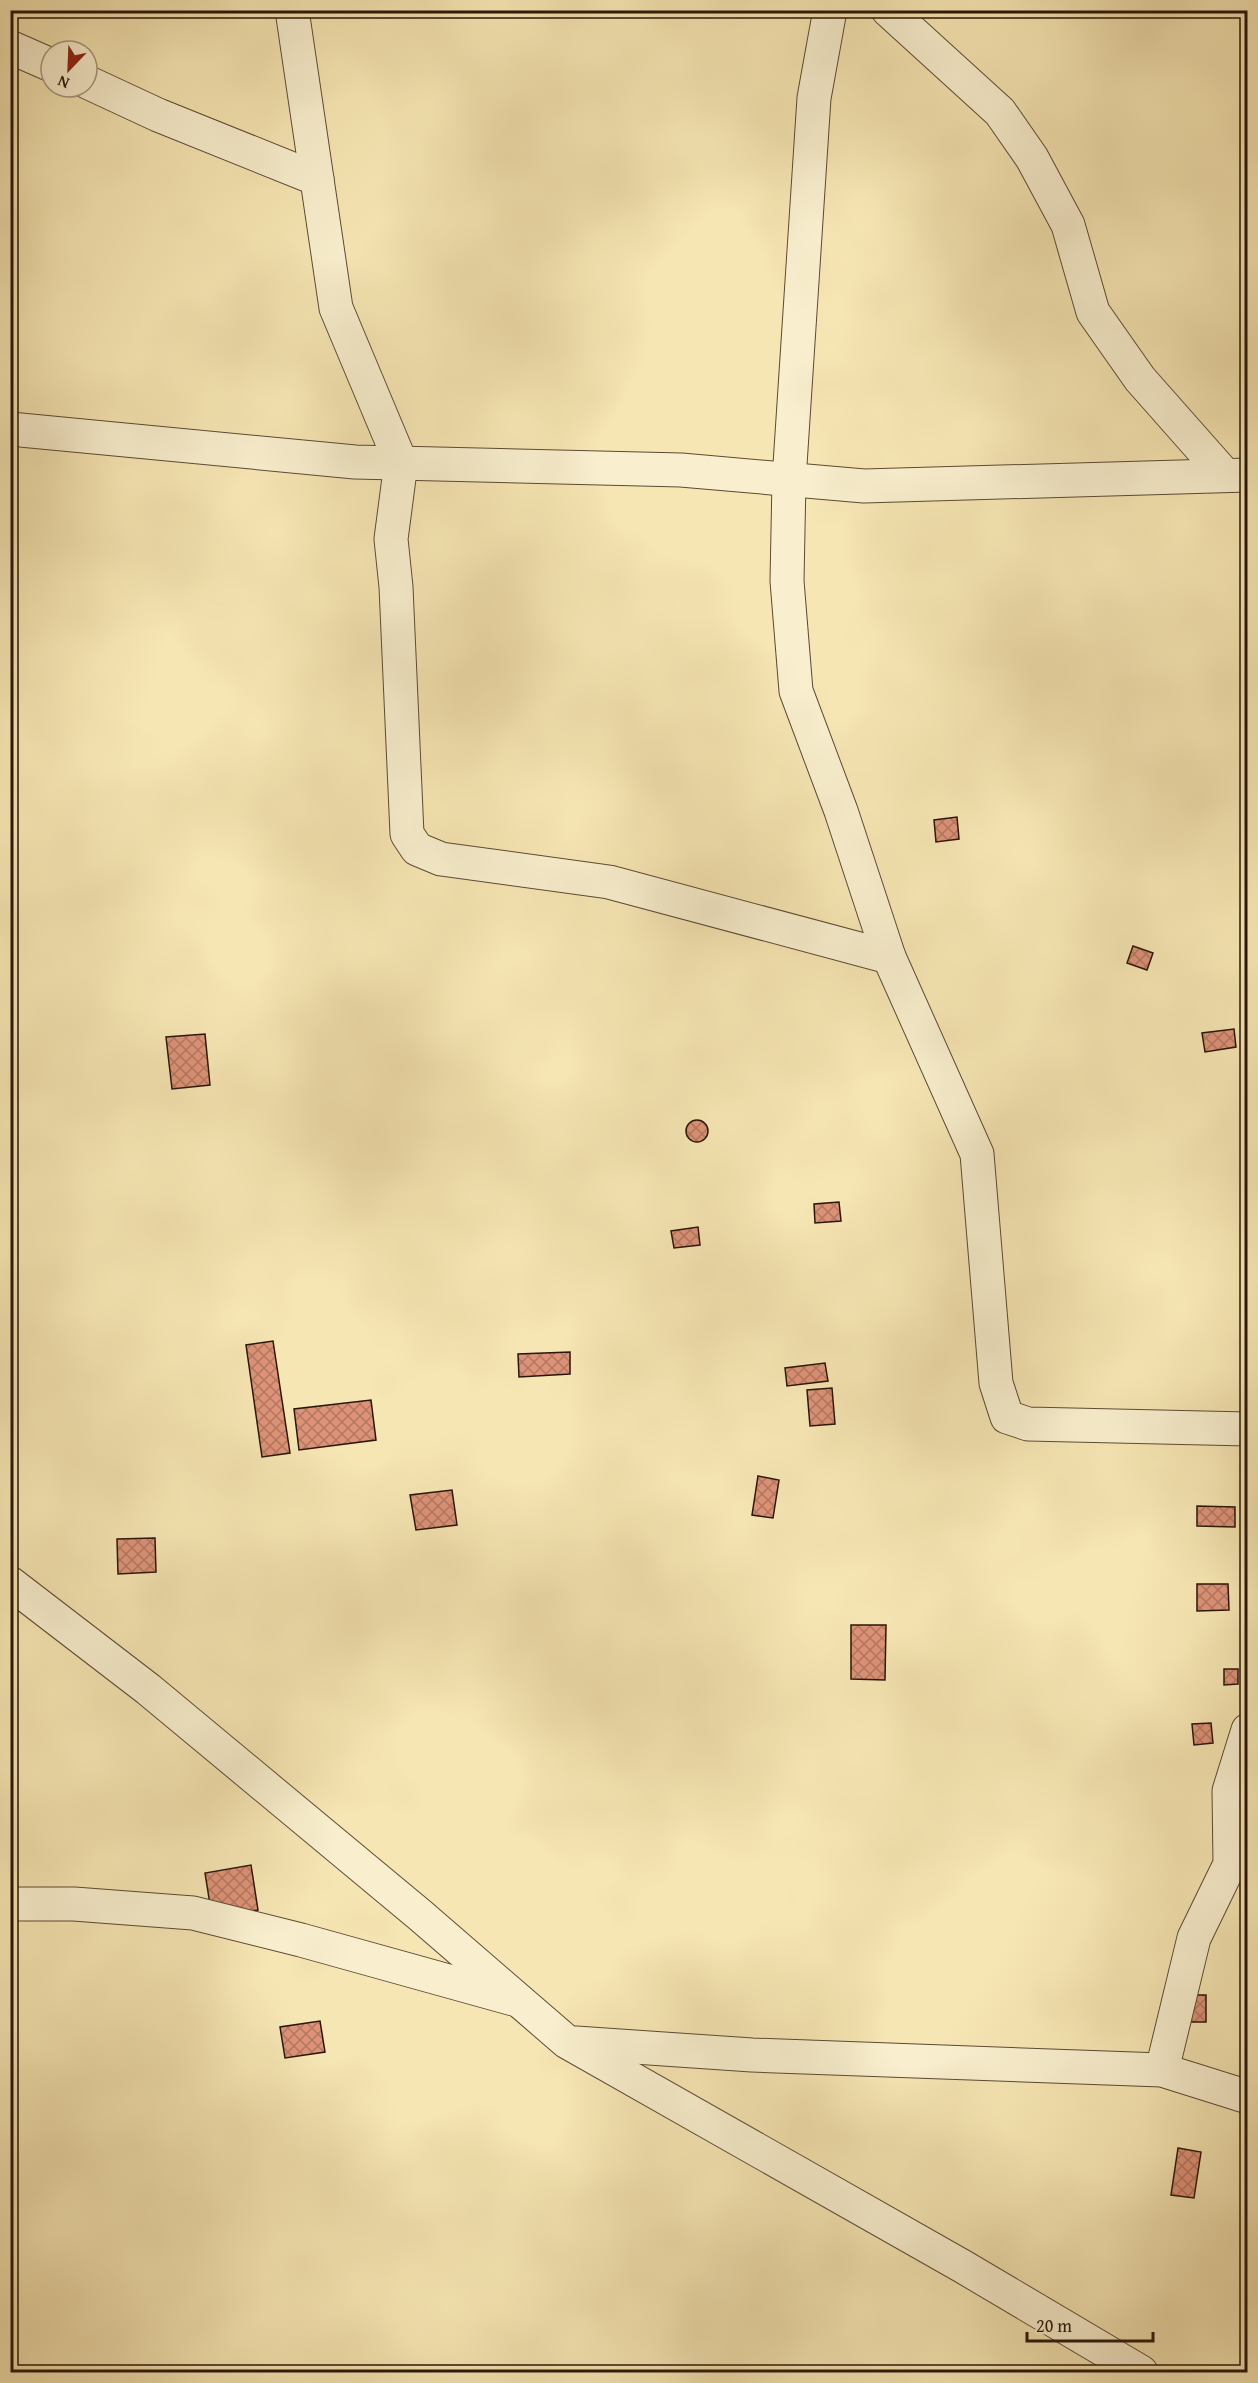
<svg xmlns="http://www.w3.org/2000/svg" width="1258" height="2383" font-family="'Gentium Book Plus',serif">
  <style>
    .building { fill: url(#building-cross-hatch); stroke: #291609; stroke-width: 1.5 }
    .lines { fill: none; stroke-linecap: round; stroke-linejoin: round }
    .minor-casing { stroke: #5c4a34; stroke-width: 35 }
    .minor { stroke: #f9efce; stroke-width: 33 }
  </style>
  <defs>
    <pattern id="building-cross-hatch" width="8" height="8" patternUnits="userSpaceOnUse" patternTransform="scale(1.5)"><rect width="8" height="8" fill="#de9378"/><path d="M0 0l8 8M0 8l8-8" fill="none" stroke="#b47761"/></pattern>
  </defs>
  <rect width="100%" height="100%" fill="#f6e6b3"/>
  <filter id="stains"><feTurbulence type="fractalNoise" baseFrequency=".00333" numOctaves="4"/><feColorMatrix values="0 0 0 0 .2 0 0 0 0 .09 0 0 0 0 .02 0 0 0 .5 -.17"/></filter>
  <radialGradient id="worn" r=".72"><stop offset=".6" stop-color="#630" stop-opacity="0"/><stop offset="1" stop-color="#630" stop-opacity=".3"/></radialGradient>
  <g class="building">
    <polygon points="957,817 959,839 936,842 934,820"/>
    <polygon points="1133,946 1153,953 1147,970 1127,963"/>
    <polygon points="1234,1029 1236,1047 1205,1052 1202,1033"/>
    <polygon points="205,1034 210,1085 172,1089 166,1037"/>
    <circle cx="697" cy="1131" r="11"/>
    <polygon points="839,1202 841,1221 815,1223 814,1204"/>
    <polygon points="698,1227 700,1245 674,1248 671,1231"/>
    <polygon points="273,1341 290,1453 262,1457 246,1345"/>
    <polygon points="570,1352 570,1374 519,1377 518,1354"/>
    <polygon points="825,1363 828,1381 787,1386 785,1368"/>
    <polygon points="832,1388 835,1424 810,1426 807,1390"/>
    <polygon points="371,1400 376,1440 299,1450 294,1409"/>
    <polygon points="758,1476 779,1480 773,1518 752,1515"/>
    <polygon points="452,1490 457,1525 416,1530 410,1495"/>
    <polygon points="1197,1506 1235,1507 1235,1527 1197,1526"/>
    <polygon points="155,1538 156,1572 118,1574 117,1539"/>
    <polygon points="1197,1584 1228,1584 1229,1610 1197,1611"/>
    <polygon points="851,1625 886,1625 885,1680 851,1679"/>
    <polygon points="1224,1669 1238,1669 1238,1684 1224,1685"/>
    <polygon points="1211,1723 1213,1743 1194,1745 1192,1724"/>
    <polygon points="251,1865 258,1910 212,1917 205,1873"/>
    <polygon points="1185,1995 1206,1995 1206,2022 1186,2022"/>
    <polygon points="320,2021 325,2052 285,2058 280,2027"/>
    <polygon points="1178,2148 1201,2152 1194,2198 1171,2195"/>
  </g>
  <g class="lines">
    <g class="minor-casing">
      <g id="minor">
        <polyline points="292,10 336,308 401,463 391,539 396,587 407,834 417,849 441,859 609,882 889,957"/>
        <polyline points="830,10 814,98 789,480 787,581 796,691 841,811 889,957 977,1154 996,1383 1007,1417 1028,1424 1248,1429"/>
        <polyline points="888,10 1000,112 1032,158 1068,225 1093,312 1140,379 1224,474"/>
        <polyline points="10,47 51,65"/>
        <polyline points="87,82 158,115 317,179"/>
        <polyline points="10,429 355,462 681,470 864,486 1248,475"/>
        <polyline points="10,1583 148,1689 420,1915 567,2042 962,2266 1141,2372"/>
        <polyline points="10,1904 74,1904 193,1913 301,1940 513,1999"/>
        <polyline points="576,2043 752,2055 1162,2070 1248,2097"/>
        <polyline points="1162,2070 1194,1938 1230,1864 1229,1791 1248,1730"/>
      </g>
    </g>
    <use href="#minor" class="minor"/>
  </g>
  <rect width="1258" height="2383" fill="none" stroke="#f6e6b3" stroke-width="36"/>
  <rect x="12" y="12" width="1234" height="2359" fill="none" stroke="#291609" stroke-width="3"/>
  <rect x="18" y="18" width="1222" height="2347" fill="none" stroke="#291609" stroke-width="1.5"/>
  <g transform="translate(69 69) rotate(203)"><circle r="28" fill="#f9efce" stroke="#a6987f" stroke-width="1.5"/>
  <path d="M0-4.5L10 22L0 15L-10 22Z" fill="#8f2418"/>
  <text y="-9" font-size="16" font-weight="bold" text-anchor="middle" fill="#291609">N</text>
  </g>
  <path d="M1027 2332v9h126v-9" fill="none" stroke="#291609" stroke-width="3"/>
  <text x="1036" y="2332" font-size="18" fill="#291609" stroke="#f9efce" stroke-width="4.5" paint-order="stroke">20 m</text>
  <rect width="100%" height="100%" filter="url(#stains)"/>
  <rect width="100%" height="100%" fill="url(#worn)"/>
</svg>
